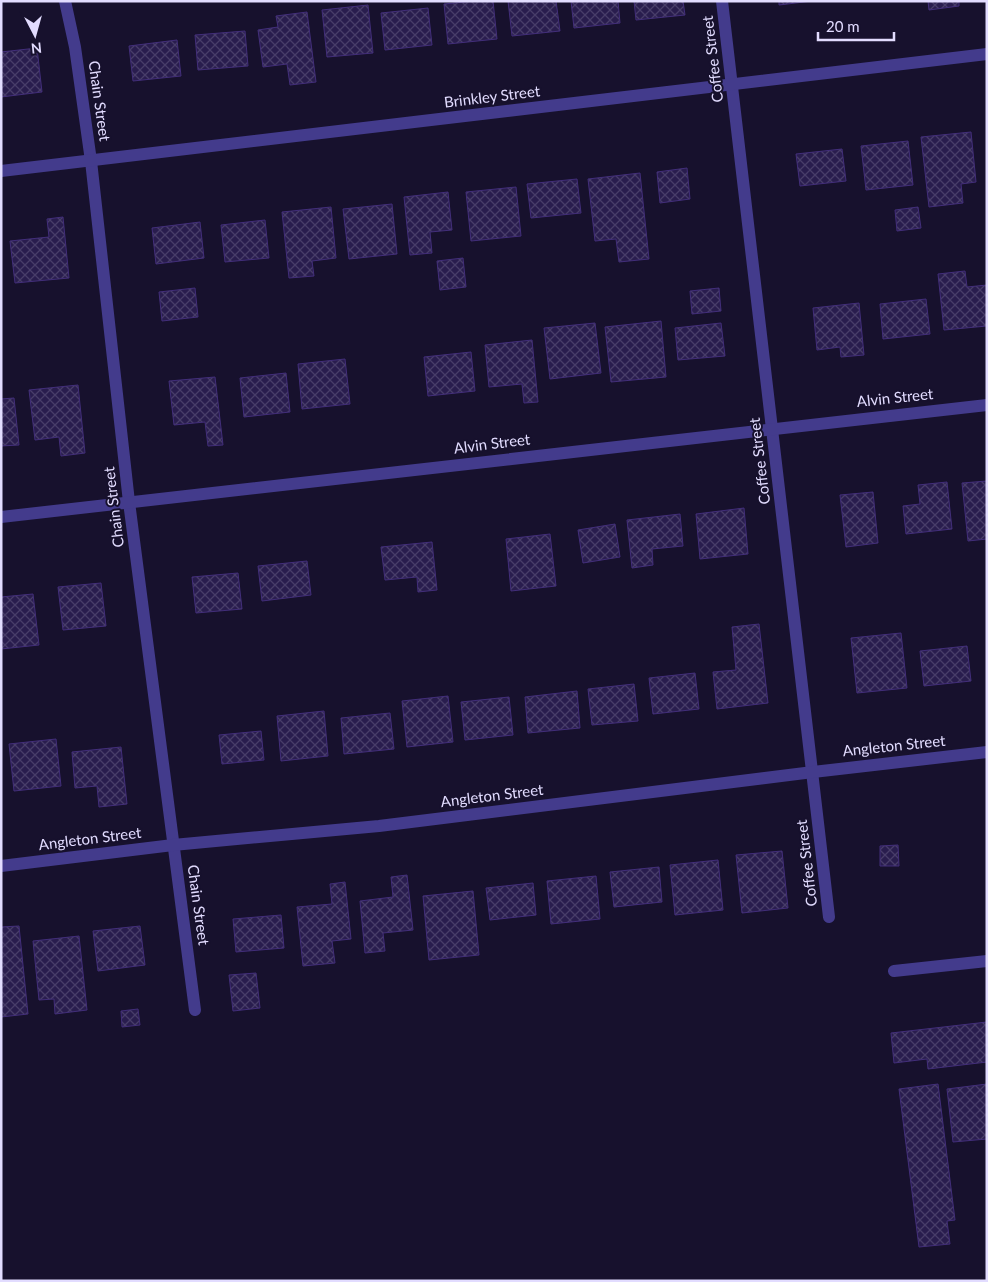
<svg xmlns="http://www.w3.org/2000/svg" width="988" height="1282" font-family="Lato,sans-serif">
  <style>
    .building { fill: url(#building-cross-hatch); stroke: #422e7a }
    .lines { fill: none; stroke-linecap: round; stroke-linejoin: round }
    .minor { stroke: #433b8c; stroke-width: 12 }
    .labels { text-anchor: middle; stroke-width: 4; stroke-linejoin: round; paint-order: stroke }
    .street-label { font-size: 15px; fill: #e2dcff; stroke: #17112d }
  </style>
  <defs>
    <pattern id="building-cross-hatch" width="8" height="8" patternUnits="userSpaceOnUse" patternTransform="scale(1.25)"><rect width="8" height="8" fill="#291d4e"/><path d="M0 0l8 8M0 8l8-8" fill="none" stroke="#483d69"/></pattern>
  </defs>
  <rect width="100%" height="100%" fill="#17112d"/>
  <g class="building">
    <polygon points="474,1 493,1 497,39 448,44 444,4"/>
    <polygon points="508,1 556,1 560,31 512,36"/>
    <polygon points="571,1 618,1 620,23 574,28"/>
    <polygon points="634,1 683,1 685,15 636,20"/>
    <polygon points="779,1 812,1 779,5"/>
    <polygon points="928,1 959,1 959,6 929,10"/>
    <polygon points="368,5 373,53 327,57 322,10"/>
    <polygon points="428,8 432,45 385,50 381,13"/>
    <polygon points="307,12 316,82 290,85 287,64 263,67 258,30 278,27 276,16"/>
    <polygon points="245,31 248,66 198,70 195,35"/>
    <polygon points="177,40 181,76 133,81 129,46"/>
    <polygon points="37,48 42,92 1,97 1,52"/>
    <polygon points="971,132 976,182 961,184 963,203 929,207 921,137"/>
    <polygon points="908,141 913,185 866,190 861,146"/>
    <polygon points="842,149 846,181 800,186 796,154"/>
    <polygon points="687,168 690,199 660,203 657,172"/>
    <polygon points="640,173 649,259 619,262 616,239 595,241 588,179"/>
    <polygon points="577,179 581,213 531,218 527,184"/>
    <polygon points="516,187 521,236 471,241 466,192"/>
    <polygon points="448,192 452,230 430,232 432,253 410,255 404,197"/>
    <polygon points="392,204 397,254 349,259 343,209"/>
    <polygon points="331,207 336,258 312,261 314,276 289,278 282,212"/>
    <polygon points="918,207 921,228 897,231 895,210"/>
    <polygon points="63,217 69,278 15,283 10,241 49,237 47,219"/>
    <polygon points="265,220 269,258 225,262 221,225"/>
    <polygon points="200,222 204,258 156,264 152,228"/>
    <polygon points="463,258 466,287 440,290 437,261"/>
    <polygon points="965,271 967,287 987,285 987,326 944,330 938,274"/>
    <polygon points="195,288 198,317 162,321 159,292"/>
    <polygon points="719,288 721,311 692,314 690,291"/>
    <polygon points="926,299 930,334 883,339 880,304"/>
    <polygon points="859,303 864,355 841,357 840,347 817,350 813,308"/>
    <polygon points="661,321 666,377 611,382 605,327"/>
    <polygon points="595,323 601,373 550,379 544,328"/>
    <polygon points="721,323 725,356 678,360 675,328"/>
    <polygon points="532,340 538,402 524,403 522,384 489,387 485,345"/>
    <polygon points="471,352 475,391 428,396 424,357"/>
    <polygon points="345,359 350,404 302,409 298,364"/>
    <polygon points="286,373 290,412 244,417 240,378"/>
    <polygon points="215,377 223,445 208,446 205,422 174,425 169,381"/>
    <polygon points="78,385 85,453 61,456 59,437 35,440 29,390"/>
    <polygon points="14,398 19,445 1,446 1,399"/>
    <polygon points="987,481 987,539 968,541 962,483"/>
    <polygon points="947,482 952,529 906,534 903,506 920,504 918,485"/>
    <polygon points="873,492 878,543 846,547 840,495"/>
    <polygon points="744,508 748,554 700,559 696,514"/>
    <polygon points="680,514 683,546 652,549 653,565 632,568 627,520"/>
    <polygon points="615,524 620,557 583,563 578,530"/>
    <polygon points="550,534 556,586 511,591 506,539"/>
    <polygon points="432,542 437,590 418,592 417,577 385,580 381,547"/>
    <polygon points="307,561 311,595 262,601 258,566"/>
    <polygon points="238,573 242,609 196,613 192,577"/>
    <polygon points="101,583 106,626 63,630 58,587"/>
    <polygon points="33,594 39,645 1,649 1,597"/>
    <polygon points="759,624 768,703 717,709 713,672 736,670 732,627"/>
    <polygon points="901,633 907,688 857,693 851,638"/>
    <polygon points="967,646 971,681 924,686 920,651"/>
    <polygon points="695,673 699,709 653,714 649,678"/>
    <polygon points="634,684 638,721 592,725 588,689"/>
    <polygon points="577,691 580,728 528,733 525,697"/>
    <polygon points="448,696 453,742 407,747 402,701"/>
    <polygon points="509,697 513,735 465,740 461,702"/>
    <polygon points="324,711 328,756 281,761 277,716"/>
    <polygon points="390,713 394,749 344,754 341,718"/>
    <polygon points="261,731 264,760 222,764 219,735"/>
    <polygon points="56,739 61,786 14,791 9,744"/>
    <polygon points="121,747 127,804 99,807 97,786 75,788 72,752"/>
    <polygon points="898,845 899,866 880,866 880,846"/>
    <polygon points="782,851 788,908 742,913 736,855"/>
    <polygon points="718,860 723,910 675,915 670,865"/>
    <polygon points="659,867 662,902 614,907 610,872"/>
    <polygon points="407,875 413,930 383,933 385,951 365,953 360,901 393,897 391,877"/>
    <polygon points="596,876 600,919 551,924 547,881"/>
    <polygon points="345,882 351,939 332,941 335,963 303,966 297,907 332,904 330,884"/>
    <polygon points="533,883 536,915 490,920 486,888"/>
    <polygon points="473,891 479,955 429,960 423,896"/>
    <polygon points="281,915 284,948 236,952 233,919"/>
    <polygon points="19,926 28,1014 1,1017 1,927"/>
    <polygon points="140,926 145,965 98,971 93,931"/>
    <polygon points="79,936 87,1010 55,1014 54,999 39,1000 33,941"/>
    <polygon points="256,973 260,1008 233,1011 229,975"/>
    <polygon points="138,1009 140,1025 122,1027 121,1011"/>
    <polygon points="987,1022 987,1062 928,1069 927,1059 894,1063 891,1033"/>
    <polygon points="938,1084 955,1220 947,1221 950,1244 919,1247 899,1089"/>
    <polygon points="987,1084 987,1139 953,1142 947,1089"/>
  </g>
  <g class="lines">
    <g class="minor">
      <polyline points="65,1 75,47 91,161 129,502 195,1010"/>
      <polyline points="722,1 829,917"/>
      <polyline points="1,171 987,54"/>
      <polyline points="1,517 987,405"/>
      <polyline points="1,866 173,845 379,826 813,772 987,752"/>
      <polyline points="894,971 987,961"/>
    </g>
  </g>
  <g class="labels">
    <g class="street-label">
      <text transform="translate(713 59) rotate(-97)" y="5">Coffee Street</text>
      <text transform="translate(492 97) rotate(-7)" y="5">Brinkley Street</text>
      <text transform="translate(99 101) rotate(82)" y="5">Chain Street</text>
      <text transform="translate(895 398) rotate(-6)" y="5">Alvin Street</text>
      <text transform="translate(492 444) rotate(-7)" y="5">Alvin Street</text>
      <text transform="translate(760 461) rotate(-97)" y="5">Coffee Street</text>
      <text transform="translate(114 507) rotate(-97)" y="5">Chain Street</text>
      <text transform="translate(894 746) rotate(-6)" y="5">Angleton Street</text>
      <text transform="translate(492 796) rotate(-7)" y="5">Angleton Street</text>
      <text transform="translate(90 839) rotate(-7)" y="5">Angleton Street</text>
      <text transform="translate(807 863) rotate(-97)" y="5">Coffee Street</text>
      <text transform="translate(198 905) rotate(82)" y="5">Chain Street</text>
    </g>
  </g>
  <rect width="988" height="1282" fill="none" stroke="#e2dcff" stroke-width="5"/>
  <g transform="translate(35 35) rotate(174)" stroke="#17112d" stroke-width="4" paint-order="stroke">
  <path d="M0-4L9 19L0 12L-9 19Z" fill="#e2dcff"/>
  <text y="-8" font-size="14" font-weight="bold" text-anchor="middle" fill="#e2dcff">N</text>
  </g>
  <path d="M818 32v8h76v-8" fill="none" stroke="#e2dcff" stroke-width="2.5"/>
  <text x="826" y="32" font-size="15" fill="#e2dcff" stroke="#17112d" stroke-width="4" paint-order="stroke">20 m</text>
</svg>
